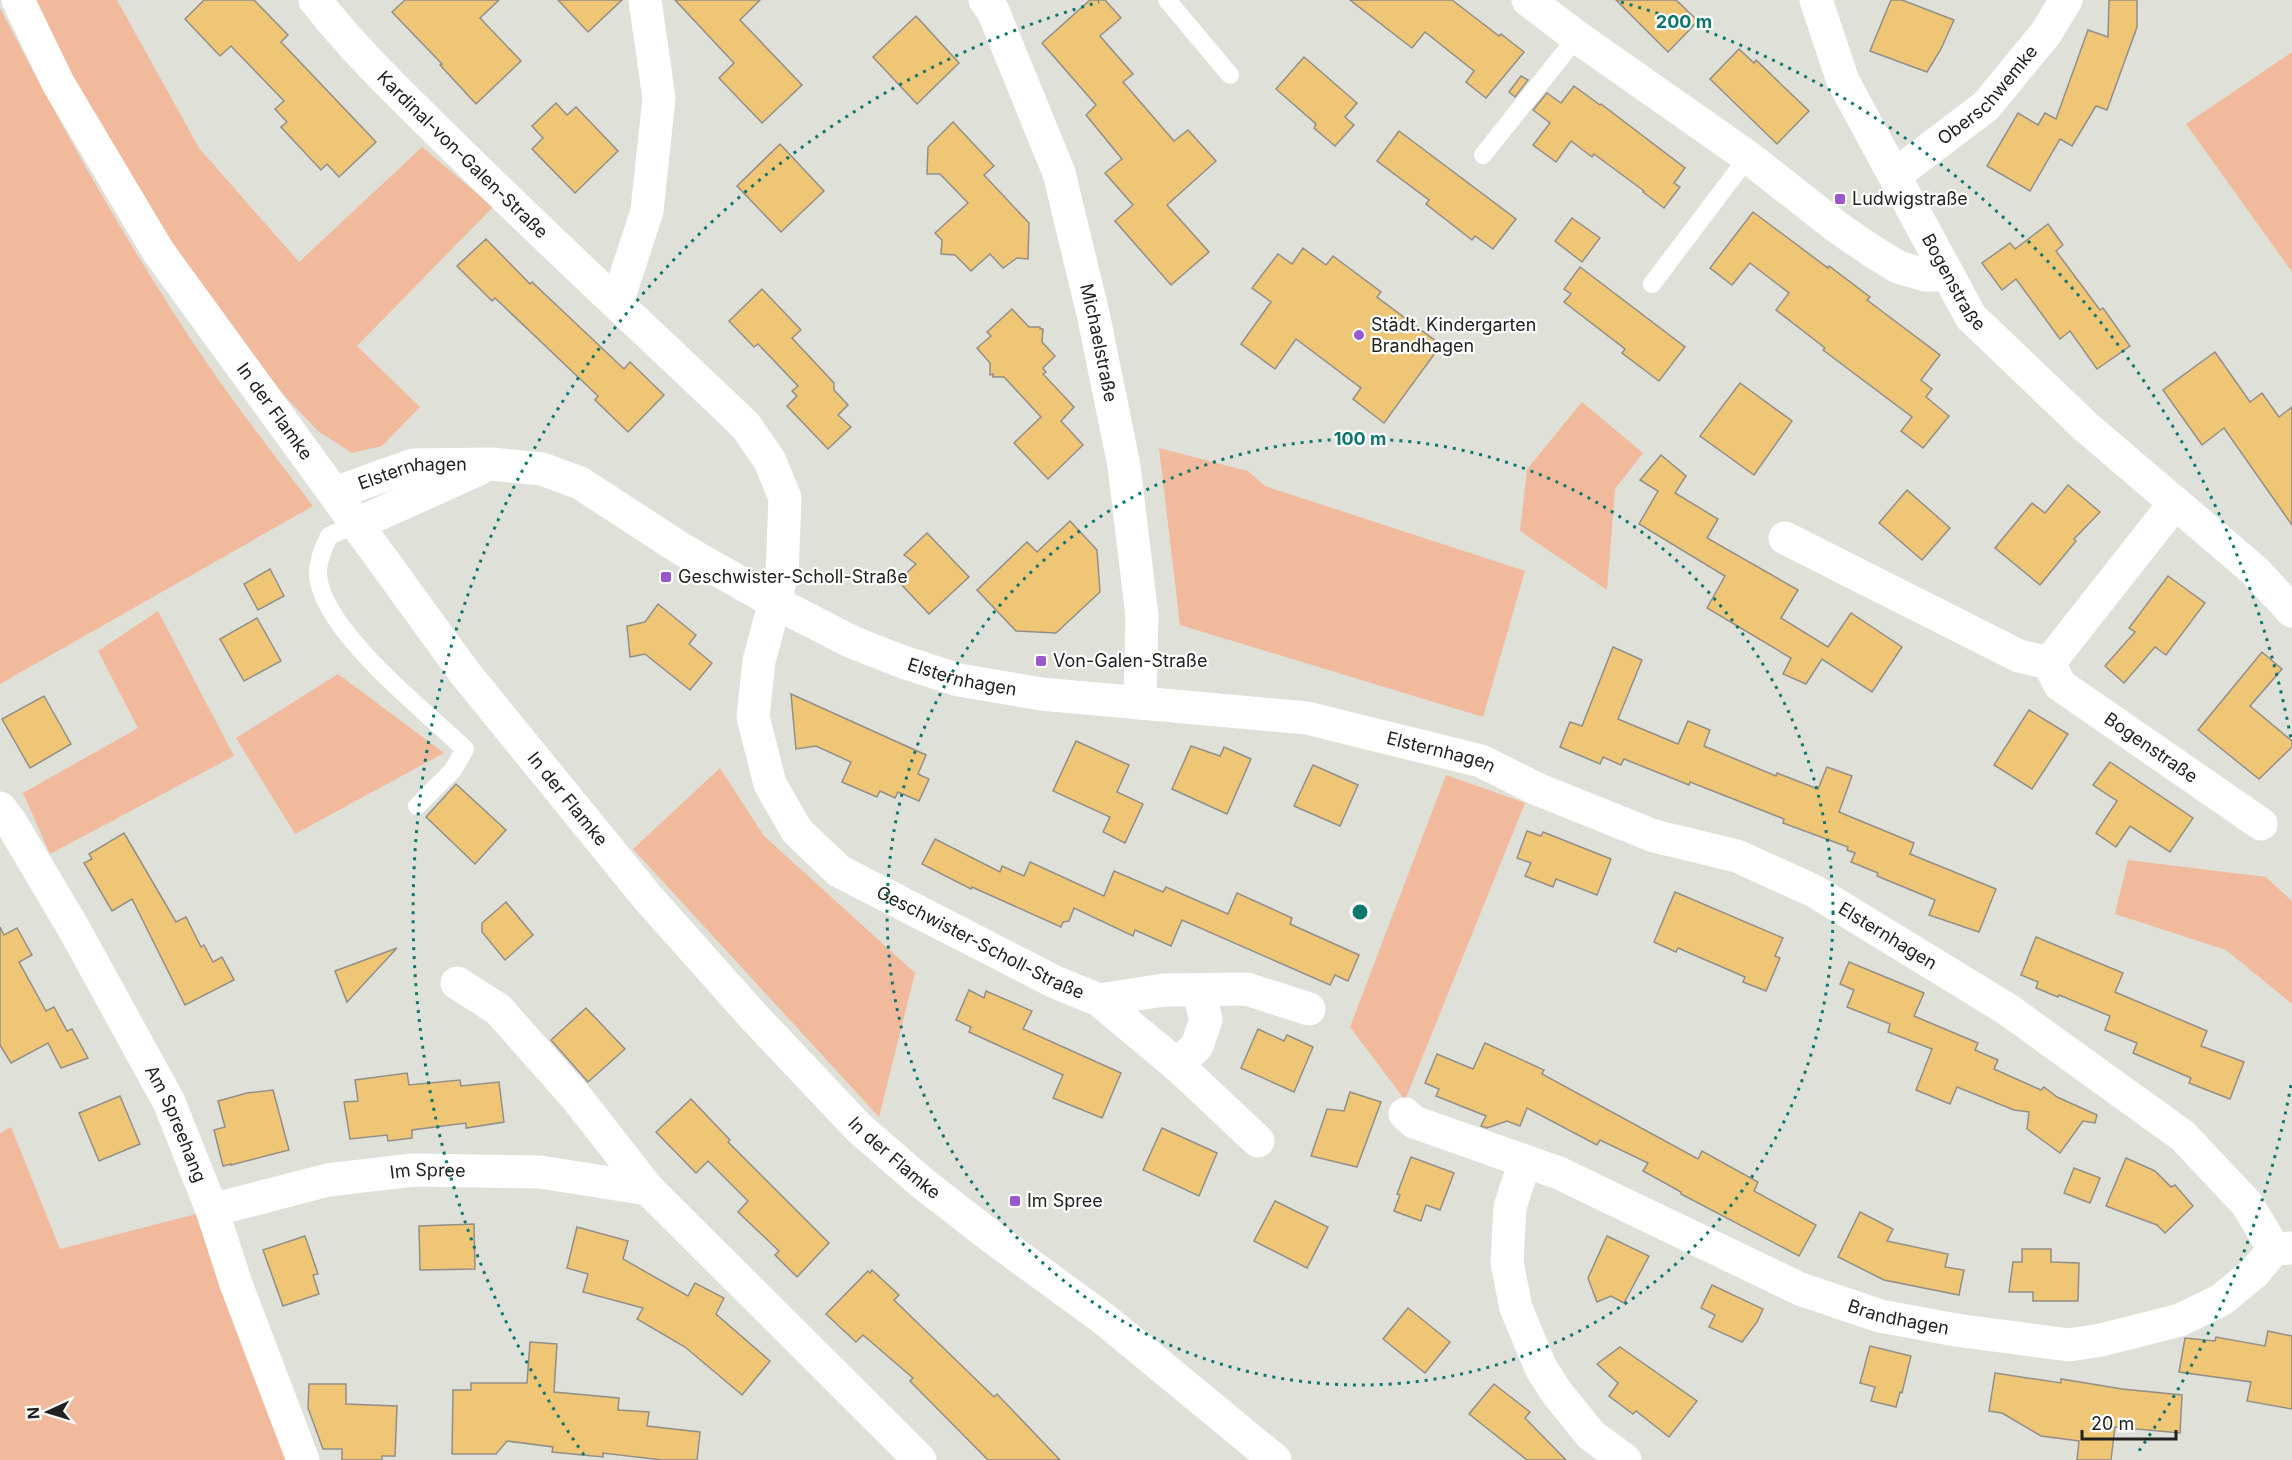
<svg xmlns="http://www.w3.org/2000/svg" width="2292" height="1460" font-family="Inter,sans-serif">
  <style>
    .green { fill: #f1ba9d }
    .building { fill: #efc576; stroke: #938f88; stroke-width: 1.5 }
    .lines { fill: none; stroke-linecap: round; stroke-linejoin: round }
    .service { stroke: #fff; stroke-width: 18 }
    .minor { stroke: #fff; stroke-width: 33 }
    .secondary { stroke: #fff; stroke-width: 33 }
    .ring { fill: none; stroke: #0f766e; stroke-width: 3; stroke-dasharray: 3 6 }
    .poi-dot { fill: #9b58cd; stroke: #fff; stroke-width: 2 }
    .labels { text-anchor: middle; stroke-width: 4.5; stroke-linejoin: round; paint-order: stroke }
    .street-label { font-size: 18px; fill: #222320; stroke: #fff }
    .poi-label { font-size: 18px; fill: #222320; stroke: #fff; text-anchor: start }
    .centre { fill: #0f766e; stroke: #fff; stroke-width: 3 }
    .ring-label { font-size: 18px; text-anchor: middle; font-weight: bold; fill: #0f766e; stroke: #fff; stroke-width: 4.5; stroke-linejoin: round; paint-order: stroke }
  </style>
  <rect width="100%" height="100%" fill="#dfe1d9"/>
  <g class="green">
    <polygon points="29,0 117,0 199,148 299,262 422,147 493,207 357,346 420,407 382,446 352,453 318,431 281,392 181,257 114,162"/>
    <path d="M0,8C63,130 131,252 209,366C242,414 278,460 313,506L0,684Z"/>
    <polygon points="2292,52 2292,272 2186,124"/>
    <polygon points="1582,402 1643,453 1615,489 1607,590 1520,531 1527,469"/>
    <polygon points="1159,448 1248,471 1265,486 1525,571 1483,717 1180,625"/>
    <polygon points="158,611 234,756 50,854 23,793 138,728 98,651"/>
    <polygon points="338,674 444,753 295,834 236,738"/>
    <polygon points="720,768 764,836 915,973 879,1117 633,849"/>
    <polygon points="1446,775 1525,803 1405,1100 1350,1027"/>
    <polygon points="2128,860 2266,877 2292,901 2292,1004 2226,950 2115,914"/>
    <polygon points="11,1127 60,1249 212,1210 304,1460 0,1460 0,1133"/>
  </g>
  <g class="building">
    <polygon points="204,0 254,0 288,35 281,42 376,142 339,177 327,164 321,170 281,127 287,122 275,109 284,101 231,46 220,56 185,19"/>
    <polygon points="405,0 499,0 480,18 521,61 476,104 440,65 442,64 392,12"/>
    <polygon points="558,0 622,0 588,32"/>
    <polygon points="675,0 760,0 740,20 802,85 762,123 719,78 734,63"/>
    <polygon points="1090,0 1105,0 1121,18 1100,36 1133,74 1123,82 1174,141 1188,130 1216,161 1167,205 1209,252 1171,285 1115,221 1133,205 1105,173 1122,159 1086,115 1096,105 1042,43"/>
    <polygon points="1350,0 1452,0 1499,36 1501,34 1524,52 1486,98 1466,82 1474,71 1425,32 1412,48"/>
    <polygon points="1616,0 1676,0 1698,21 1668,52"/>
    <polygon points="1891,0 1902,0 1954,20 1941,49 1927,72 1870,51"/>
    <polygon points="2109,0 2137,0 2137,27 2107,110 2096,106 2072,146 2060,139 2030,191 1987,166 2018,113 2038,125 2045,113 2056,119 2088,30 2108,37"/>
    <polygon points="916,16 959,63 917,104 873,57"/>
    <polygon points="1739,49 1754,63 1756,60 1809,111 1777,144 1710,79"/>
    <polygon points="1304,57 1357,103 1345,117 1354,125 1335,146 1314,128 1316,124 1276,89"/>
    <polygon points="1521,76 1528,80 1515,97 1509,92"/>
    <polygon points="1574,86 1600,105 1601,104 1685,168 1674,183 1680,187 1664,208 1643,192 1644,191 1594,154 1592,157 1571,141 1556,162 1533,145 1550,123 1533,110 1547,93 1561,103"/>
    <polygon points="556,103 567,115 576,107 618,151 575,193 532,149 543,138 532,126"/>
    <polygon points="953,122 994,166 984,175 1029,223 1028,259 1017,258 1003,268 990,254 971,271 955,255 941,254 942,240 935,233 968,203 940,174 927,174 928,147"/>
    <polygon points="1399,131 1516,219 1493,249 1475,236 1472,240 1426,204 1429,200 1377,161"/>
    <polygon points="780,144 824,191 781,232 737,186"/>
    <polygon points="1753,212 1828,268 1829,266 1870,297 1867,300 1940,355 1921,380 1932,389 1926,397 1949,416 1923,448 1901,431 1912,417 1823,350 1825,348 1776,310 1789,293 1750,263 1732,285 1710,268"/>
    <polygon points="1572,218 1600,238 1582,262 1555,241"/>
    <polygon points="2048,224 2063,245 2056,251 2100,310 2103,308 2130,346 2097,369 2070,331 2060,339 2016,279 2002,290 1982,263 2010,243 2015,249"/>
    <polygon points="486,239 530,284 532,282 624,369 630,362 664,395 628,432 595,400 598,396 495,298 492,301 457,266"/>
    <polygon points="1303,248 1326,265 1333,256 1381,292 1377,297 1441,345 1384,423 1353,399 1361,388 1296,339 1275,369 1241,344 1271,302 1252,288 1278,254 1292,264"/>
    <polygon points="1580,267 1685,347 1659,381 1622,353 1625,349 1564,302 1571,294 1564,289"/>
    <polygon points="762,289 801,330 792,338 834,383 834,390 848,405 838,415 851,427 828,449 787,406 797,396 792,391 798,386 758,344 754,347 729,321"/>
    <polygon points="1012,309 1029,327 1040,327 1040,329 1043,329 1042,342 1055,356 1043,368 1046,372 1043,374 1074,407 1061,421 1083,445 1048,479 1014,443 1041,417 1004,377 993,377 993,374 990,375 990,363 977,348 991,336 987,332"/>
    <polygon points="2215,352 2250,402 2262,393 2279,417 2292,407 2292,525 2224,428 2202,445 2163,390"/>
    <polygon points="1740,383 1792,421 1754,475 1700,436"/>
    <polygon points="1661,455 1686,476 1675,493 1718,519 1707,538 1798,590 1781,618 1828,647 1851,613 1902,647 1872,692 1822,659 1806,684 1783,674 1791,658 1707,608 1725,576 1639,524 1658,491 1640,480"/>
    <polygon points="2068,485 2100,512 2074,539 2076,541 2040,585 1995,548 2032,503 2045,513"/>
    <polygon points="1907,490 1950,528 1922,560 1879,523"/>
    <polygon points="1070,521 1097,550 1100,592 1056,633 1016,631 977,590 1027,542 1037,552"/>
    <polygon points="927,533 969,577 929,614 898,581 916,564 904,555"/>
    <polygon points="270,569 284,596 258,610 244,584"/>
    <polygon points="2168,576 2205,603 2166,655 2155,647 2124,683 2105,666 2135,632 2129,628"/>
    <polygon points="658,604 696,635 689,644 712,663 690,690 645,654 630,657 627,626 645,622"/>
    <polygon points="257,618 281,661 244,681 220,639"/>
    <polygon points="1613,647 1642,660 1618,719 1678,744 1688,721 1710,730 1704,746 1776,776 1777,773 1818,789 1827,767 1852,776 1839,812 1914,843 1910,854 1996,889 1979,932 1929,915 1935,900 1877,876 1878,873 1851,862 1855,853 1847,850 1848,847 1783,823 1784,819 1690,782 1689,785 1624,759 1621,765 1603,757 1600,764 1560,747 1570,722 1582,726"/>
    <polygon points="2262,652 2282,669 2250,706 2292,741 2292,747 2259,779 2198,730"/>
    <polygon points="791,694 926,755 918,774 929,779 919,801 898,792 895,798 880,791 877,797 842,782 851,762 816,746 796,749"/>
    <polygon points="44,696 71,744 30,768 2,719"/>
    <polygon points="2029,710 2068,734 2032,789 1994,765"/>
    <polygon points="1076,741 1129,765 1117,792 1143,804 1125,843 1103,832 1110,817 1053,791"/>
    <polygon points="1191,746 1220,756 1224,747 1251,759 1227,814 1172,789"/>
    <polygon points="2110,762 2193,818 2170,852 2130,826 2116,847 2096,833 2117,801 2093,785"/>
    <polygon points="1313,765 1358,785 1340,826 1294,806"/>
    <polygon points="456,784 506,830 475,864 426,817"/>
    <polygon points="1527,831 1541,836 1543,832 1611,859 1597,895 1556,879 1553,887 1525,876 1531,863 1517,858"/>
    <polygon points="124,833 176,922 186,917 201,947 204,945 213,962 222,957 234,980 185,1005 132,899 112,911 84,863 92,859 89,854"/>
    <polygon points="935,839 1000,872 1002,866 1024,876 1030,862 1104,896 1114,871 1163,892 1166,887 1228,914 1237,893 1292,918 1290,924 1359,955 1348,981 1335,975 1330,985 1182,920 1171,946 1135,930 1133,936 1074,908 1069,921 1063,922 1061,927 972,887 971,889 922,864"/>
    <polygon points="1675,892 1783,938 1775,956 1780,958 1766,991 1743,982 1745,977 1678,948 1676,952 1654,942"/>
    <polygon points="506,902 533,935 505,960 482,932 482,923"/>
    <polygon points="0,927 4,935 17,928 32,955 19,962 46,1011 54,1007 67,1031 72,1029 88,1058 61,1068 48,1043 11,1063 0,1045"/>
    <polygon points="2036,937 2123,973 2115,992 2207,1031 2201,1046 2244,1062 2230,1099 2189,1083 2191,1078 2133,1053 2137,1043 2105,1030 2110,1016 2059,995 2058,997 2036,988 2038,982 2021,975"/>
    <polygon points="397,948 347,1002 335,971"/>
    <polygon points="1849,962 1924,993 1914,1016 1978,1043 1975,1050 1998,1060 1994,1069 2041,1090 2044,1087 2057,1097 2097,1115 2095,1123 2083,1121 2060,1153 2027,1129 2029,1112 2014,1110 1957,1087 1950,1104 1916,1090 1932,1049 1888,1032 1890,1024 1847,1007 1854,990 1840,984"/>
    <polygon points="969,990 984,998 986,991 1032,1011 1023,1029 1121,1073 1102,1118 1053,1098 1063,1075 969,1032 971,1027 956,1020"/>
    <polygon points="586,1008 625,1049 588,1082 551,1040"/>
    <polygon points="1258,1029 1284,1041 1287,1035 1313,1047 1294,1092 1241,1068"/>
    <polygon points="1485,1043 1544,1070 1542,1074 1698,1159 1702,1151 1758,1182 1754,1191 1816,1225 1799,1256 1681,1194 1681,1192 1643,1171 1648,1163 1600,1140 1597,1145 1527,1108 1520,1126 1507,1121 1487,1128 1481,1126 1486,1116 1436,1096 1439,1089 1425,1083 1437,1054 1473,1069"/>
    <polygon points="407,1073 409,1085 460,1080 461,1086 499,1082 504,1122 466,1128 466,1123 412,1130 412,1138 388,1141 387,1135 350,1139 344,1102 358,1101 355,1080"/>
    <polygon points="273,1090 289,1150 231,1165 231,1164 223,1166 214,1130 225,1127 218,1101 247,1093"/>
    <polygon points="1350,1092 1381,1102 1357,1167 1311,1156 1327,1109 1344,1111"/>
    <polygon points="120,1096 140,1144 99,1161 79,1113"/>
    <polygon points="691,1099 730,1140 728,1142 829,1243 797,1277 775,1255 779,1251 738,1212 748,1201 708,1161 696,1173 656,1132"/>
    <polygon points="1162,1128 1217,1153 1199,1196 1143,1170"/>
    <polygon points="1411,1157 1454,1173 1440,1210 1426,1205 1421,1221 1394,1211 1400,1195 1397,1194"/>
    <polygon points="2126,1158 2155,1171 2171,1187 2175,1185 2193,1206 2165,1233 2157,1225 2106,1206"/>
    <polygon points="2074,1168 2100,1178 2090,1203 2064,1193"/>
    <polygon points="1275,1201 1328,1227 1307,1268 1254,1241"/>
    <polygon points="1860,1212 1893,1229 1887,1241 1948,1254 1945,1267 1964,1270 1959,1295 1884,1280 1838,1257"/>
    <polygon points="474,1224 475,1269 420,1270 419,1226"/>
    <polygon points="577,1227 628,1241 623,1259 688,1296 695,1283 724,1298 716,1314 770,1361 742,1395 685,1347 637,1319 643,1308 583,1292 588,1274 567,1268"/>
    <polygon points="305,1236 318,1274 313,1275 319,1294 283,1306 263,1250"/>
    <polygon points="1607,1236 1649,1256 1624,1303 1611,1296 1597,1302 1588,1278"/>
    <polygon points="2022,1249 2051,1249 2051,1262 2079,1263 2078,1301 2033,1301 2033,1292 2009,1292 2013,1262 2022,1262"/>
    <polygon points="872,1270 899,1295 894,1300 994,1397 997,1394 1060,1460 988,1460 910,1381 913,1378 863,1335 856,1342 826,1314 868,1271 870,1273"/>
    <polygon points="1712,1285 1763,1309 1757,1322 1742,1342 1709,1327 1715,1315 1701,1308"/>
    <polygon points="1408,1308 1450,1342 1425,1373 1383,1339"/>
    <polygon points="2268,1331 2292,1336 2292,1409 2247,1401 2251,1382 2179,1372 2185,1338 2215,1341 2216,1337 2265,1346"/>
    <polygon points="530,1342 557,1344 554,1392 619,1398 618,1410 649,1412 647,1426 700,1432 697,1460 662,1460 603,1453 603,1457 552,1452 553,1447 507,1441 496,1454 452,1454 453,1390 471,1390 471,1383 527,1383"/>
    <polygon points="1870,1346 1911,1356 1902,1393 1900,1392 1896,1407 1871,1401 1875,1387 1860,1383"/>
    <polygon points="1620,1347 1697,1401 1669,1437 1636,1411 1633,1414 1609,1396 1618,1383 1597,1364"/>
    <polygon points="1995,1373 2061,1383 2061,1379 2122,1389 2182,1395 2180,1433 2115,1427 2111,1460 2077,1460 2079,1441 2041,1436 2002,1413 1989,1411"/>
    <polygon points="309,1384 346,1384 346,1404 397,1406 395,1456 382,1456 382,1460 342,1460 342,1449 323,1449 308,1408"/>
    <polygon points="1494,1384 1530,1412 1525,1418 1566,1460 1527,1460 1469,1414"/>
  </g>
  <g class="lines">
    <g class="service">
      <polyline points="1167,0 1230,75"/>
      <polyline points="1483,155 1577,37"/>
      <polyline points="1652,284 1748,157"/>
      <path d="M357,524L329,536C323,548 317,562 318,576C324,632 424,710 465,749L453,770L417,806"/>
    </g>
    <g class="minor">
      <path id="s1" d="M315,0C358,55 409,103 459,152C553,245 650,334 746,426L770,461L785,498L782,575L759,661L753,717L770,784L797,831L839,871L1055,982L1099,1000L1164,990L1247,989L1309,1009"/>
      <path id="s2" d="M985,0L993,11L1059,173L1094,318L1124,466L1142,616L1140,703"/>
      <polyline points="1528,0 1577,37 1748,157 1837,227 1872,251 1898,267 1925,275 1947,275"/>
      <path id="s3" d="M1816,0L1843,81L1971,317L2086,427L2255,571L2292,611"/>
      <path id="s4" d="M1895,175L1986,106L2046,33L2066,0"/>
      <polyline points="617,303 647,211 659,98 645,0"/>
      <path id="s5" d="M335,493L413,465L491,464L542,469L580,483L683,550L776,603L852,642L903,662L959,680L1041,694L1307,718L1481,761L1537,789L1654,836L1737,856L1814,891L2007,1009L2183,1136L2247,1204L2274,1249L2292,1248"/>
      <polyline points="357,524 479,469"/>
      <polyline points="1785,538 2019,656 2049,663"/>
      <path id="s6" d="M2049,663L2060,685L2261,824"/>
      <polyline points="2049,663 2175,503"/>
      <path id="s7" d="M0,808L10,821L74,929L169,1102L212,1210L236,1284L303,1460"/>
      <polyline points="457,983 498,1009 576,1097 648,1189 920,1460"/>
      <polyline points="1099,1000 1177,1065 1258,1141"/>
      <polyline points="1177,1065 1197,1046 1206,1019 1198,991"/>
      <path id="s8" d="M1405,1114L1414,1122L1559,1173L1800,1289L1880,1316L1956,1330L2069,1345L2101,1340L2180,1320L2221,1300L2254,1273L2274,1249"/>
      <polyline points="1525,1161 1510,1207 1507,1262 1516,1308 1541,1368 1557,1393 1591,1435 1625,1460"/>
      <path id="s9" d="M212,1210L328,1180L413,1170L540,1172L648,1189"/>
    </g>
    <path class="secondary" id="s10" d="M18,0L58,83L158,251L464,672L648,898L754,1017L859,1128L921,1182L993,1238L1104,1319L1275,1460"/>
  </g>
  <g class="ring">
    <circle cx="1360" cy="912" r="473"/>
    <path d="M2291 1085A947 947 0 0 1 2136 1455M584 1455A947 947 0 0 1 1099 2M1621 2A947 947 0 0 1 2291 739"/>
  </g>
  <g class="poi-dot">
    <rect x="1834" y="193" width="12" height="12" rx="3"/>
    <circle cx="1359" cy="335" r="6"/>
    <rect x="660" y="571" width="12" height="12" rx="3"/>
    <rect x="1035" y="655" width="12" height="12" rx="3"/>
    <rect x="1009" y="1195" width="12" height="12" rx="3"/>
  </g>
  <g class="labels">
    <g class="street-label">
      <text dy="6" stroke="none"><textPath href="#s4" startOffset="123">Oberschwemke</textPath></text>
      <text dy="6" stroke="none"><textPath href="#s1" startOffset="214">Kardinal-von-Galen-Straße</textPath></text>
      <text dy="6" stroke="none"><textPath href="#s3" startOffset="315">Bogenstraße</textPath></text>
      <text dy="6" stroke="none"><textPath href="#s2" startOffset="363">Michaelstraße</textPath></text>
      <text dy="6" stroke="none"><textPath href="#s10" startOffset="486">In der Flamke</textPath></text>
      <text dy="6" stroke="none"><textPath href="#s5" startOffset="81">Elsternhagen</textPath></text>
      <text dy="6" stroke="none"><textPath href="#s5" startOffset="684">Elsternhagen</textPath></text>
      <text dy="6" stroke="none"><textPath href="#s6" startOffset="135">Bogenstraße</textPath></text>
      <text dy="6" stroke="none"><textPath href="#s5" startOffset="1170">Elsternhagen</textPath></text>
      <text dy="6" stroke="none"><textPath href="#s10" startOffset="972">In der Flamke</textPath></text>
      <text dy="6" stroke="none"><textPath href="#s5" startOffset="1656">Elsternhagen</textPath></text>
      <text dy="6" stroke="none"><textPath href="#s1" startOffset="1251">Geschwister-Scholl-Straße</textPath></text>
      <text dy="6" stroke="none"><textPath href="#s7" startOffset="362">Am Spreehang</textPath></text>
      <text dy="6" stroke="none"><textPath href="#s10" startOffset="1458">In der Flamke</textPath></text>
      <text dy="6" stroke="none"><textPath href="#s9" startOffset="220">Im Spree</textPath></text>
      <text dy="6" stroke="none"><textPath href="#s8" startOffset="536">Brandhagen</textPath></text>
    </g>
    <g class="poi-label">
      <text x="1852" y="205">Ludwigstraße</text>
      <text x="1371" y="331">Städt. Kindergarten<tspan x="1371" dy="21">Brandhagen</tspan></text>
      <text x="678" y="583">Geschwister-Scholl-Straße</text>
      <text x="1053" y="667">Von-Galen-Straße</text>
      <text x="1027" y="1207">Im Spree</text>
    </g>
  </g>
  <circle cx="1360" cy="912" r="9" class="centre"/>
  <g class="ring-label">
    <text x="1684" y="28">200 m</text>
    <text x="1360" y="445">100 m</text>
  </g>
  <g transform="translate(48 1412) rotate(266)" stroke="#ffffff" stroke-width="4.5" paint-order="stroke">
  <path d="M0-4.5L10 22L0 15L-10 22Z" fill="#222320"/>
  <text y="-9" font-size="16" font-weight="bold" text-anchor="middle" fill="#222320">N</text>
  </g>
  <path d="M2082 1430v9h94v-9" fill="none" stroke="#222320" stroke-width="3"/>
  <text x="2091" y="1430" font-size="18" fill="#222320" stroke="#ffffff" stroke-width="4.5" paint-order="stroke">20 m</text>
</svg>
